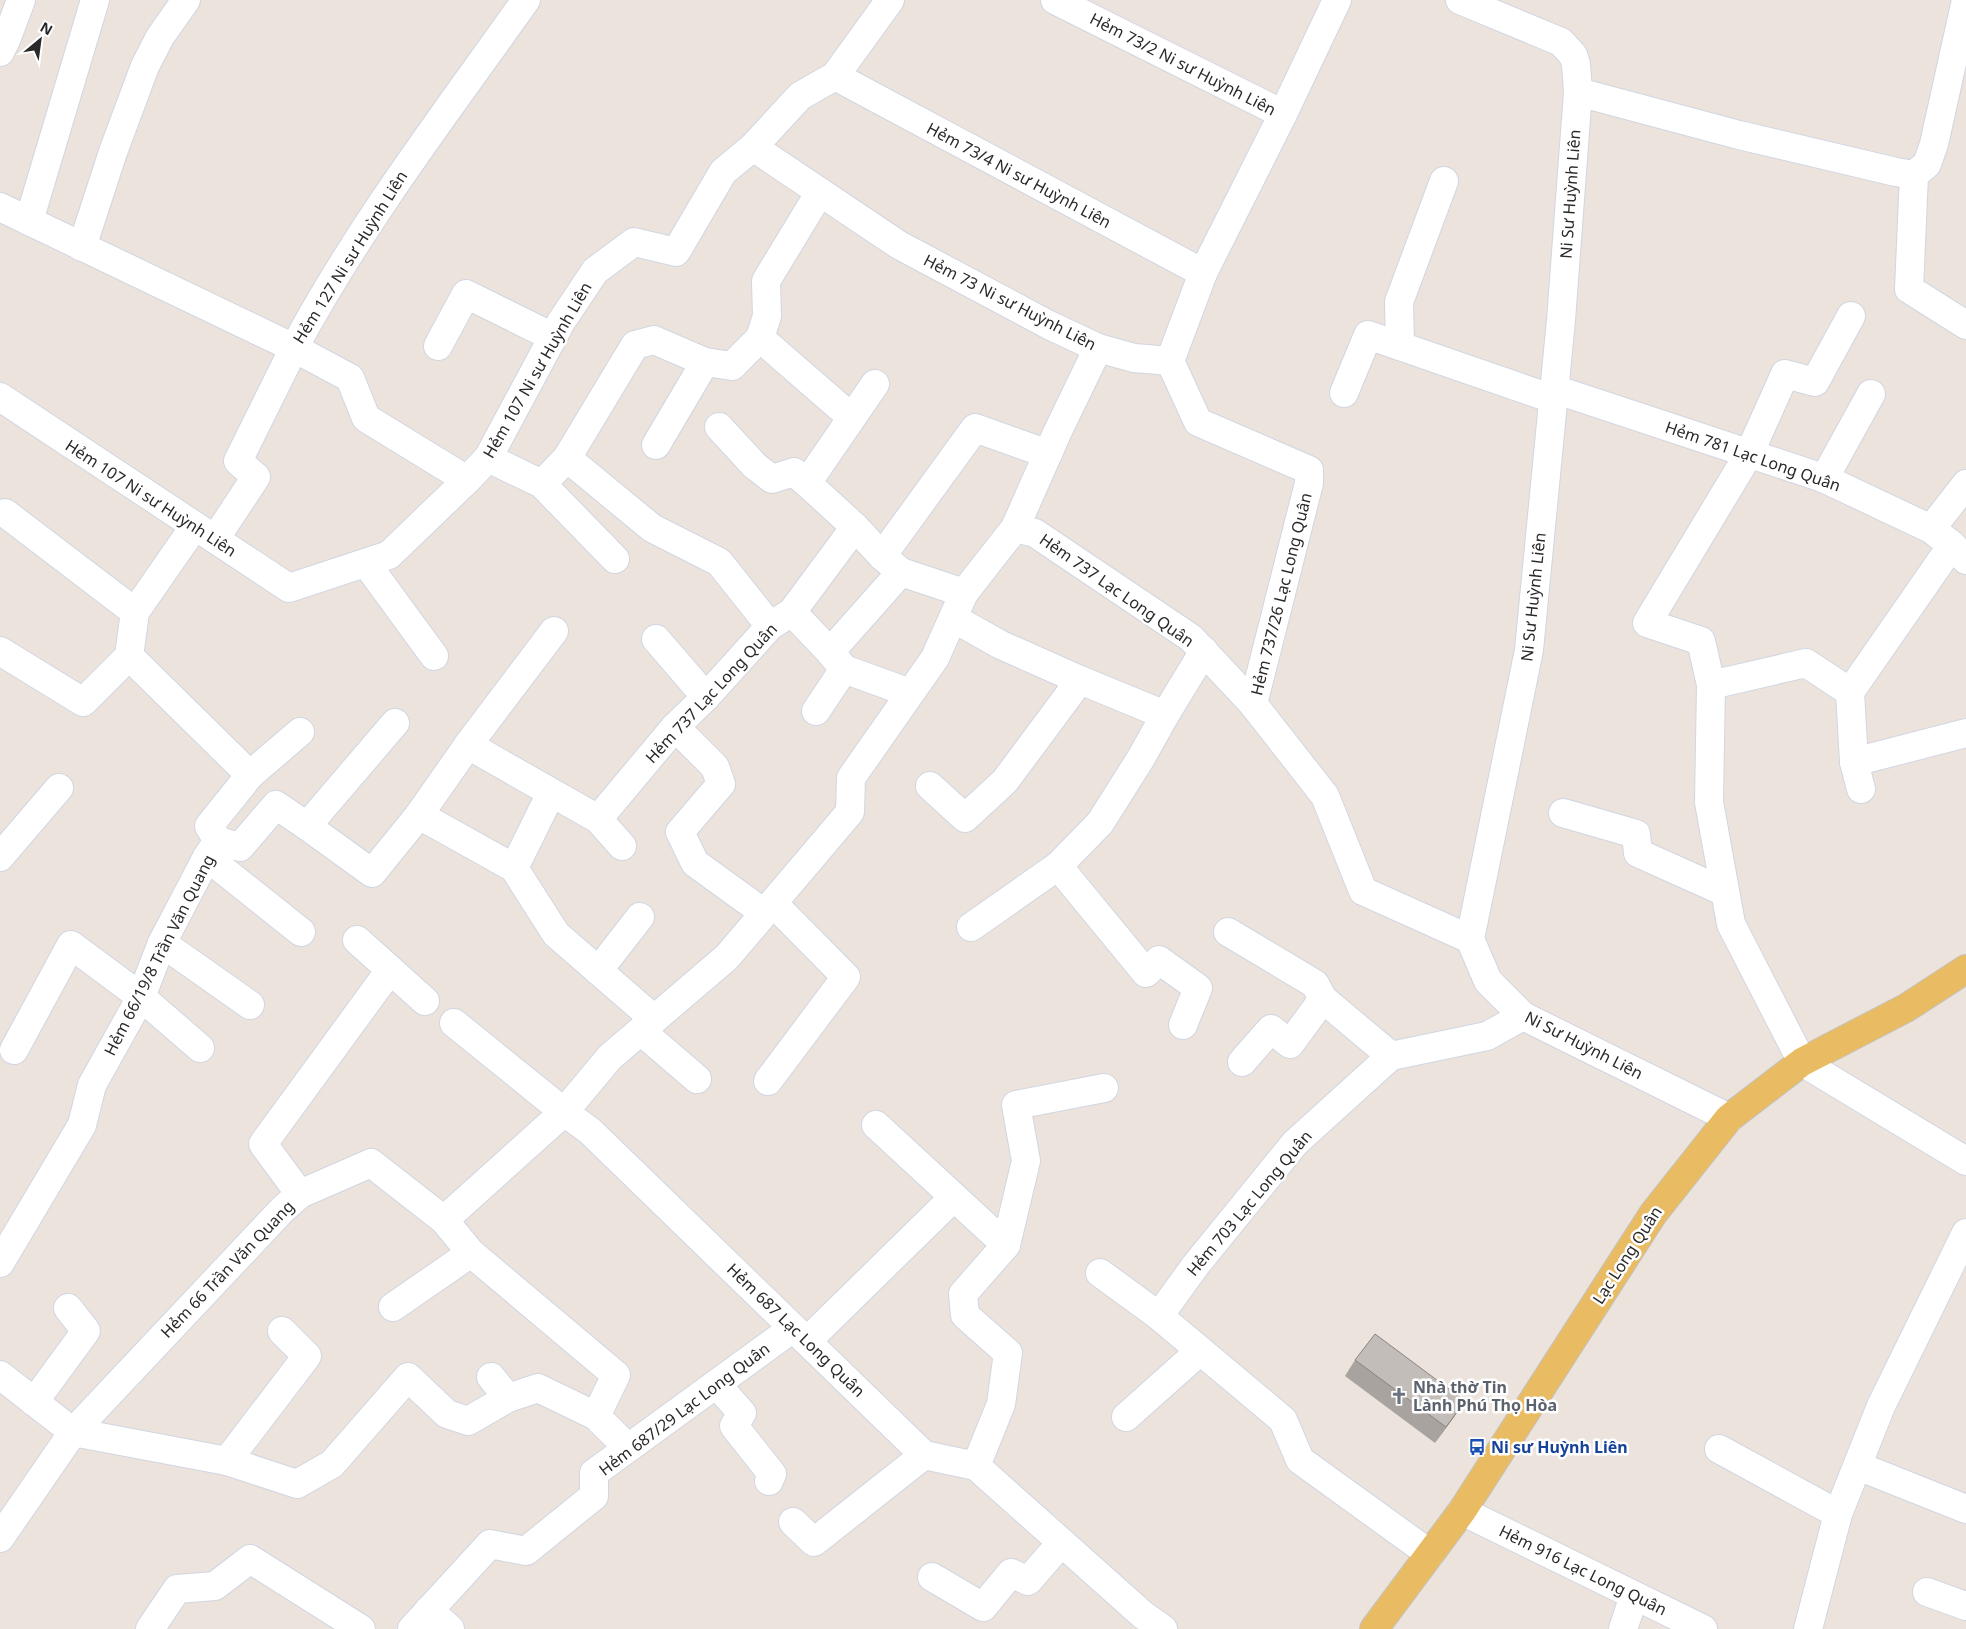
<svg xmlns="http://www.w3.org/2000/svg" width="1966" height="1629" font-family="'Noto Sans',sans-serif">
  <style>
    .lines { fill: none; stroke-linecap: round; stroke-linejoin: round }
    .minor-casing { stroke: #d1d6e2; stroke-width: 30 }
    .major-casing { stroke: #c3c3c3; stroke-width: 30 }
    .minor { stroke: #fff; stroke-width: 28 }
    .major { stroke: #e9bc63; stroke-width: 28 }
    .wall { fill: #a8a39f }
    .shaded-wall { fill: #888482 }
    .building { fill: #c3bdb9; stroke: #888482 }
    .labels { text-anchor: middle; stroke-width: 5; stroke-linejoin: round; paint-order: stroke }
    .street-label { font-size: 16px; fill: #292929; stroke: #fff }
    .worship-label { font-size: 16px; font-weight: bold; fill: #5b616d; stroke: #fff; text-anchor: start }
    .transit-label { font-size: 16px; font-weight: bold; fill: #164399; stroke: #fff; text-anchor: start }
  </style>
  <rect width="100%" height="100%" fill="#ebe3dc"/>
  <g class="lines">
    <g class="minor-casing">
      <g id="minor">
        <polyline points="1055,0 1283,114"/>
        <polyline points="1460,0 1561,42 1573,55 1576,64 1578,92 1561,320 1529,650 1470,939 1488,981 1523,1016 1729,1118"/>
        <polyline points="0,52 6,40 21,0"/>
        <polyline points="835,76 1203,273"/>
        <polyline points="1578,92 1739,135 1896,172 1914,175 1927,164 1934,144 1966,0"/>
        <polyline points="753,147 899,245 1049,325 1098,348 1134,358 1170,361 1203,273 1283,114 1337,0"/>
        <polyline points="1914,175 1909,289 1966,325"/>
        <path d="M0,207L294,348C360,225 445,114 526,0"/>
        <polyline points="29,221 95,0"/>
        <polyline points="82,247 113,152 145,66 160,37 186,0"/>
        <polyline points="1851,316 1815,382 1785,374 1750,452 1647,623 1701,641 1711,685 1709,802 1731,924 1802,1062 1966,1161"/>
        <polyline points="760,338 851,417"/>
        <polyline points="438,346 466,294 553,337"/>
        <polyline points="1400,346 1399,302 1444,181"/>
        <polyline points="1170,361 1198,422 1309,470 1309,483 1253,704"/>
        <polyline points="1554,389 1823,478 1931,529 1952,545 1966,560"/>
        <polyline points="1344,393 1368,335 1553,399"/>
        <polyline points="0,397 289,588 389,555 467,480 488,458 561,322 595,271 634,242 676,252 723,172 753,147 800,96 835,76 890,0"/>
        <polyline points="719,427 755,466 772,479 794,472 807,483"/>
        <polyline points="656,445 705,362"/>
        <polyline points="488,458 542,484 615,559"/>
        <polyline points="567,458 652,528 719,562 770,626"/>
        <polyline points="1824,479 1871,394"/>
        <polyline points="542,484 567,458 635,345 654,340 705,362 732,366 760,338 767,316 766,281 820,192"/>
        <polyline points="5,513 135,612"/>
        <polyline points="855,527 807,483 875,384"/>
        <polyline points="1015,528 1057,433 1098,348"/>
        <polyline points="1931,529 1966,484"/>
        <polyline points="215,539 256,477 238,461 294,348 350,378 366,418 467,480"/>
        <polyline points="882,556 975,428 1048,454"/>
        <polyline points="366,563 434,656"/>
        <polyline points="792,612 830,652"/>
        <polyline points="656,639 706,697"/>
        <polyline points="0,651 83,702 129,656 135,612 194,527"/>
        <polyline points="129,656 250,775"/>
        <polyline points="844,669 910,693"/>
        <polyline points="1080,680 1165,715"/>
        <polyline points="1711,685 1806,663 1850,692"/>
        <polyline points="816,711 844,669 830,652 901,572"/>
        <polyline points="675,727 715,767 721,784 680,832 695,863 764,913"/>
        <polyline points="468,745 598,819 622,846"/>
        <polyline points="1854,762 1966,733"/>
        <polyline points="930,786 965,818 1005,781 1080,680 1001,645 953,618"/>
        <polyline points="1861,789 1854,762 1850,692 1952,545"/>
        <polyline points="1563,813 1636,834 1638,853 1725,892"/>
        <polyline points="419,815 514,868 556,934 654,1019"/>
        <polyline points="598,819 675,727 706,697 770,626 792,612 855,527 882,556 901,572 964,593 1015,528 1035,533 1191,638 1253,704 1325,796 1363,891 1470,939"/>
        <polyline points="307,826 372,873 419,815 468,745 554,631"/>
        <polyline points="218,841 209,826 250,775 300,732"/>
        <polyline points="0,857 59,788"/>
        <polyline points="207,857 301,932"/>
        <polyline points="1058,866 1146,973 1159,960 1198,988 1183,1025"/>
        <polyline points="514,868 551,793"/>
        <polyline points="971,927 1058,866 1100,823 1141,758 1165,715 1204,651"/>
        <polyline points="1228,932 1315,984 1323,999"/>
        <polyline points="357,940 425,1001"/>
        <polyline points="162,943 250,1005"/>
        <polyline points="598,971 640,917"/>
        <polyline points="454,1023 564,1112 610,1057 727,957 850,812 851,778 935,658 964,593"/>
        <polyline points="641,1031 697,1079"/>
        <polyline points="14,1050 71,945 141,997 200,1048"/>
        <polyline points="1242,1062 1271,1029 1290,1044 1323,999 1391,1056 1487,1036 1523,1016"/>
        <polyline points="768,1081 846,977 773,903"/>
        <polyline points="876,1125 1006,1245"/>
        <polyline points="300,1194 371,1163 444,1220 471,1253 616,1375 596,1416"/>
        <polyline points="444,1220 564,1112 590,1131 924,1455 976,1466 1143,1615 1163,1629"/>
        <polyline points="0,1263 82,1125 92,1085 141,997 162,943 207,857 218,841 240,847 276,805 307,826 395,723"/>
        <polyline points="1100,1273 1159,1316 1283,1420 1300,1460 1430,1554"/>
        <polyline points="393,1307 471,1253"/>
        <polyline points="1159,1316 1195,1266 1295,1143 1391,1056"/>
        <polyline points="807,1341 954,1197"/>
        <polyline points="0,1375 73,1432 227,1461 297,1484 332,1464 408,1377 447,1414 468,1421 508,1398 538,1388 596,1416 628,1448"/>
        <polyline points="491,1377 508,1398"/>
        <polyline points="716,1384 742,1413 734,1426 772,1474 769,1481"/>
        <polyline points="34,1402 86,1331 68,1308"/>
        <polyline points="1126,1417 1200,1351"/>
        <polyline points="1719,1449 1838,1514"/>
        <polyline points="227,1461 307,1356 282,1331"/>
        <polyline points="976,1466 1001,1404 1008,1353 965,1315 963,1294 1006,1245 1026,1161 1016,1105 1104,1088"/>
        <polyline points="1858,1466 1966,1509"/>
        <polyline points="1462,1511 1703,1629"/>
        <polyline points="793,1522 814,1542 924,1455"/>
        <polyline points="0,1538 73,1432 282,1210 300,1194 263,1144 390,970"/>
        <polyline points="932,1577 983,1607 1011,1573 1028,1581 1061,1543"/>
        <polyline points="1927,1592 1966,1606"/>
        <polyline points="429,1610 450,1629"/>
        <polyline points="150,1629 177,1589 215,1586 250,1559 361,1629"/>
        <polyline points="412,1629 490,1544 526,1551 594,1496 594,1473 793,1328"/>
        <polyline points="1623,1629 1634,1596"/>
        <polyline points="1808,1629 1838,1514 1881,1406 1966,1233"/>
      </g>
    </g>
    <g class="major-casing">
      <polyline id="major" points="1374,1629 1462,1511 1653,1214 1729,1118 1802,1062 1906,1008 1966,969"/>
    </g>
    <use href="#minor" class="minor"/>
    <use href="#major" class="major"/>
  </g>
  <polygon class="wall" points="1355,1360 1465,1401 1435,1443 1345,1376"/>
  <polygon class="shaded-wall" points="1465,1401 1454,1417 1435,1443 1446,1427"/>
  <polygon class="building" points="1375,1334 1465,1401 1446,1427 1355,1360"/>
  <defs>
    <g id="church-bare" transform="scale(1.35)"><path d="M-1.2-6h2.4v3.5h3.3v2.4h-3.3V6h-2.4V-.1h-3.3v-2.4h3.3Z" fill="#6b7280" stroke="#fff" stroke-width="2.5" paint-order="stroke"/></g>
    <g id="bus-bare" transform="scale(1.35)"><path d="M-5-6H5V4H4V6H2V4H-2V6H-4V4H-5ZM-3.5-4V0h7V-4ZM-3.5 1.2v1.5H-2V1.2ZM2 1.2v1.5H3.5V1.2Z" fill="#1a4fb4" stroke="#fff" stroke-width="2.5" paint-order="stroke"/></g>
  </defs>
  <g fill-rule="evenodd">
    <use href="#church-bare" x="1399" y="1396"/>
    <use href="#bus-bare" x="1477" y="1447"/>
  </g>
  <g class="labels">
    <g class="street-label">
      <text transform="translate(1183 64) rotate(27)" y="6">Hẻm 73/2 Ni sư Huỳnh Liên</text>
      <text transform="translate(1019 175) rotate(28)" y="6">Hẻm 73/4 Ni sư Huỳnh Liên</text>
      <text transform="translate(1570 194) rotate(-86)" y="6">Ni Sư Huỳnh Liên</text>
      <text transform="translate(350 257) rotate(-58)" y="6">Hẻm 127 Ni sư Huỳnh Liên</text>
      <text transform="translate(1010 302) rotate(27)" y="6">Hẻm 73 Ni sư Huỳnh Liên</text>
      <text transform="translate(537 370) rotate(-60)" y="6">Hẻm 107 Ni sư Huỳnh Liên</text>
      <text transform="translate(1753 456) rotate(19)" y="6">Hẻm 781 Lạc Long Quân</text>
      <text transform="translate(151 498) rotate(33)" y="6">Hẻm 107 Ni sư Huỳnh Liên</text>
      <text transform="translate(1117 590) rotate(35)" y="6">Hẻm 737 Lạc Long Quân</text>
      <text transform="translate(1281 594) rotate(-76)" y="6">Hẻm 737/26 Lạc Long Quân</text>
      <text transform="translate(1533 597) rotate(-84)" y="6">Ni Sư Huỳnh Liên</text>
      <text transform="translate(711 693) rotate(-47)" y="6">Hẻm 737 Lạc Long Quân</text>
      <text transform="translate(159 955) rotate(-63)" y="6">Hẻm 66/19/8 Trần Văn Quang</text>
      <text transform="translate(1584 1045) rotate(27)" y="6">Ni Sư Huỳnh Liên</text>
      <text transform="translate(1249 1203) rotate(-50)" y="6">Hẻm 703 Lạc Long Quân</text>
      <text transform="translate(1627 1255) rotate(-57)" y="6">Lạc Long Quân</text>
      <text transform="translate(227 1269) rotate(-46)" y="6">Hẻm 66 Trần Văn Quang</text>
      <text transform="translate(796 1330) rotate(44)" y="6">Hẻm 687 Lạc Long Quân</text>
      <text transform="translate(684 1409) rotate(-37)" y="6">Hẻm 687/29 Lạc Long Quân</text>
      <text transform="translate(1583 1570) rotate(26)" y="6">Hẻm 916 Lạc Long Quân</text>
    </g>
    <g class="worship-label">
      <text x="1413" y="1393">Nhà thờ Tin<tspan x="1413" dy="18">Lành Phú Thọ Hòa</tspan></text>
    </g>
    <g class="transit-label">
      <text x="1491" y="1453">Ni sư Huỳnh Liên</text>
    </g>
  </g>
  <g transform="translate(40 40) rotate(29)" stroke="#ffffff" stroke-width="4" paint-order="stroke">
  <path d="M0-4L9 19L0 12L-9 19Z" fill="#292929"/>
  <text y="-8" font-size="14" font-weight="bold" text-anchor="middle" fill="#292929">N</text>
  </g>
</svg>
